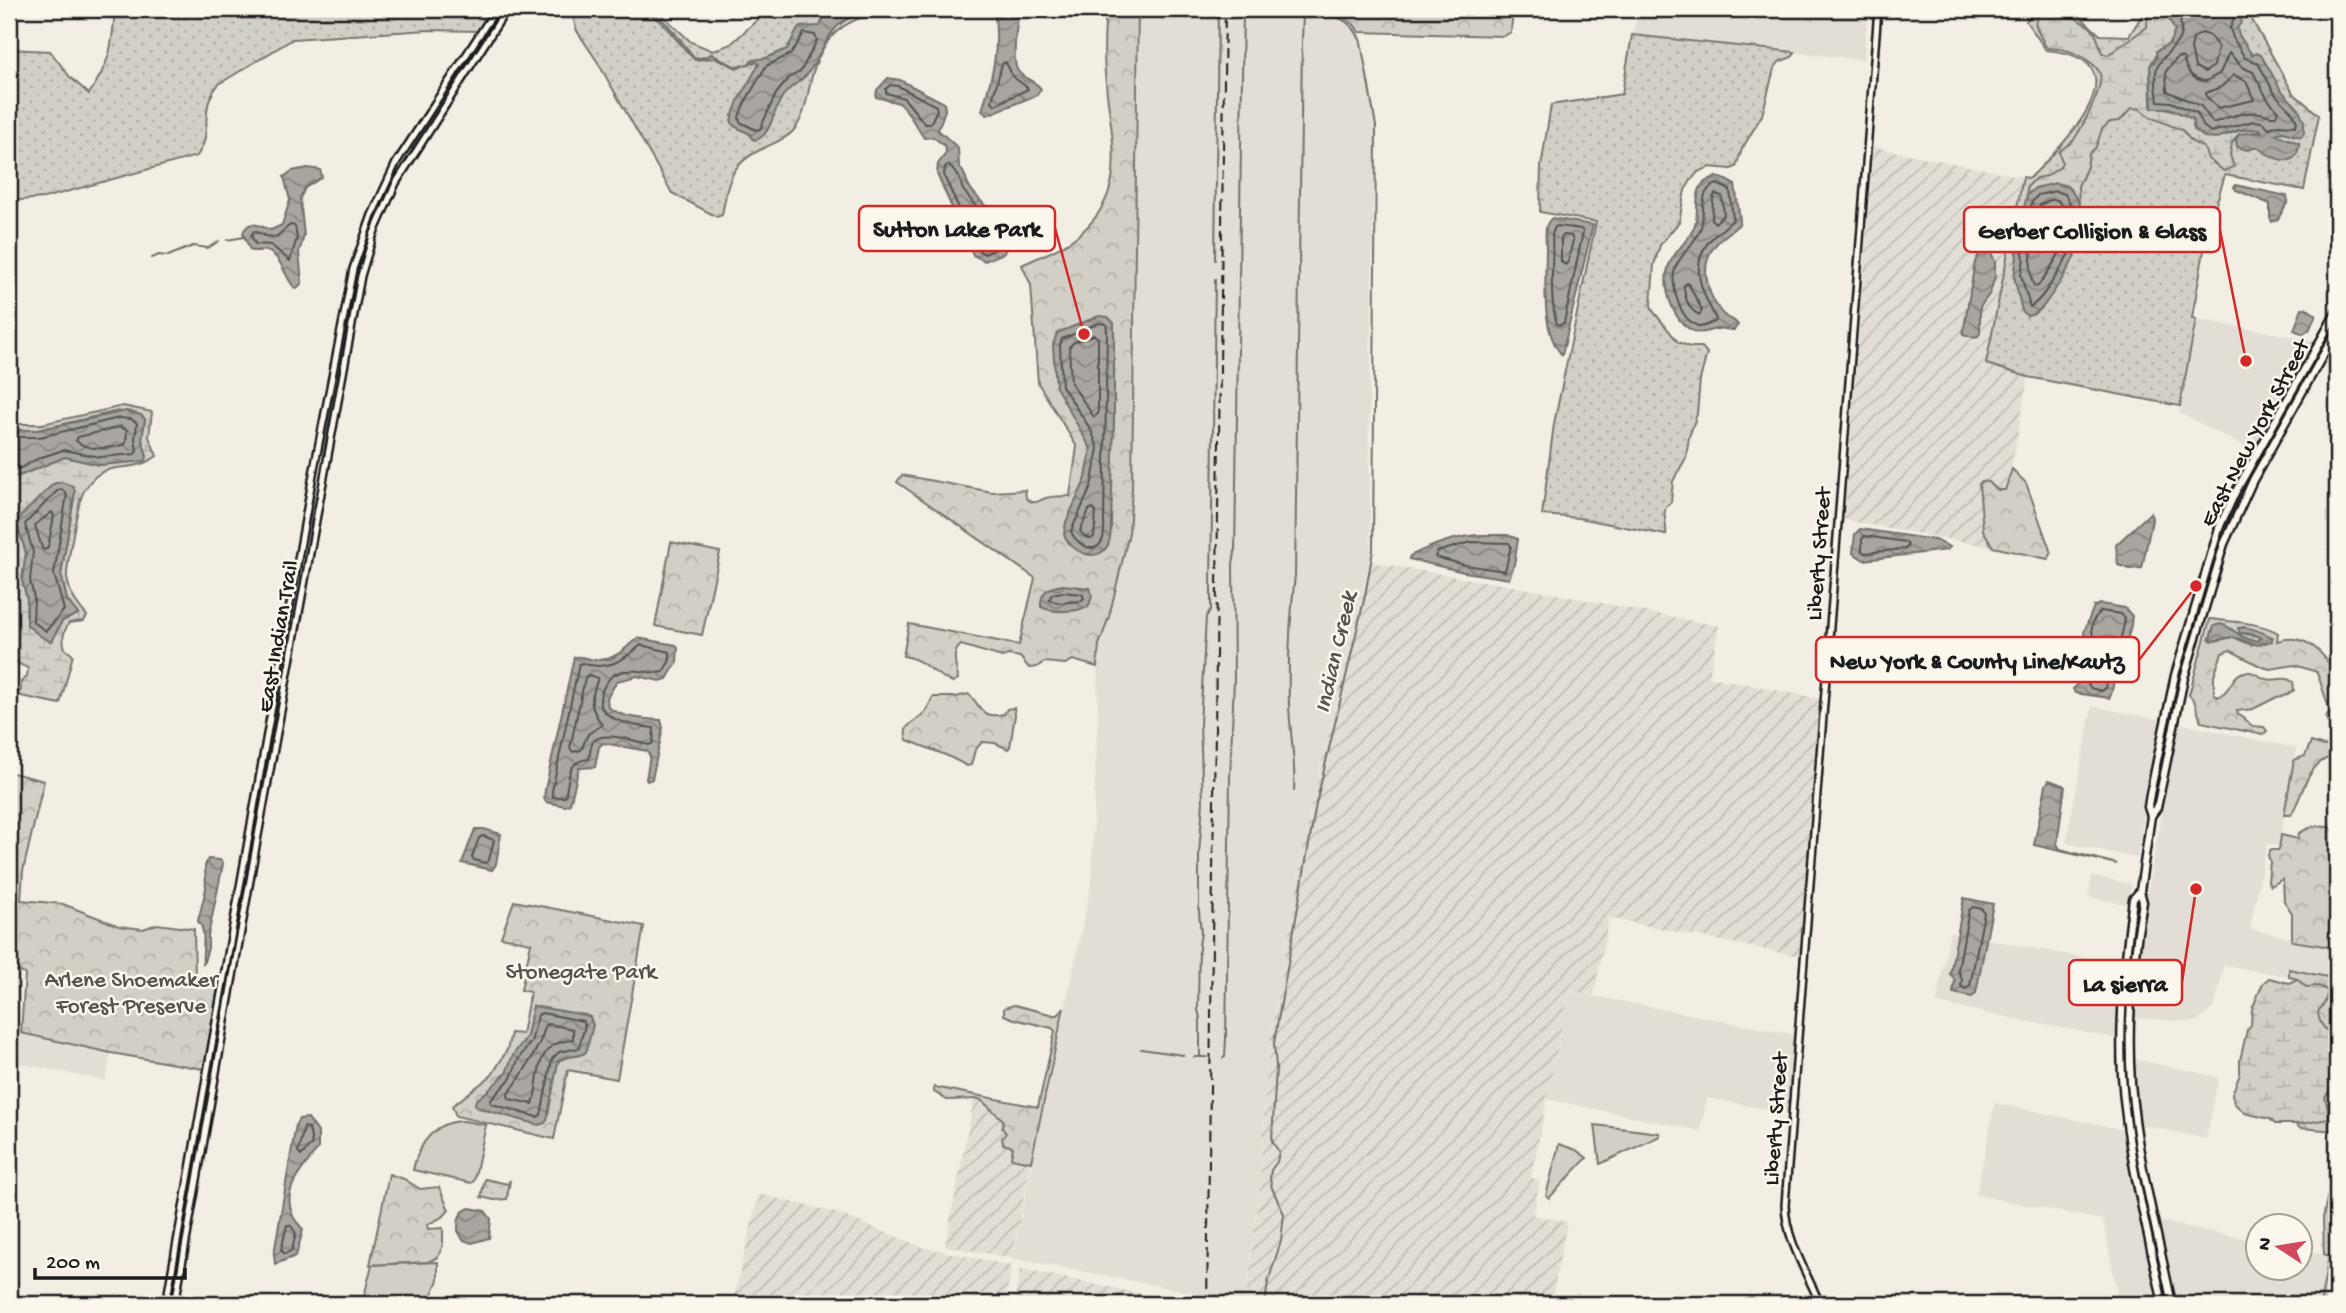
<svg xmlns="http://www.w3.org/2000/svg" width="2346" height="1313" font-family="'Gochi Hand',sans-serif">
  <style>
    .built { fill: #e2ded5 }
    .industrial { fill: url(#industrial-furrows) }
    .grass { fill: url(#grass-dots); stroke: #777671; stroke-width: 2 }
    .forest { fill: url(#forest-crowns); stroke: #777671; stroke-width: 2; fill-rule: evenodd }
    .wetland { fill: url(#wetland-marsh); stroke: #777671; stroke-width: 2; fill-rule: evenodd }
    .garden { fill: #d2cfc6; stroke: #777671; stroke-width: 2 }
    .water { fill: url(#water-waves); stroke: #716f6b; stroke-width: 2 }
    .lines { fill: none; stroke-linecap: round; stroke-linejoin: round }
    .shore { stroke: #545351; stroke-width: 2 }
    .stream { stroke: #716f6b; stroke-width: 2 }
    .tertiary-casing { stroke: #1c1c1c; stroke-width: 10 }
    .secondary-casing { stroke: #1c1c1c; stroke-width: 10 }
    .primary-casing { stroke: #1c1c1c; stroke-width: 11 }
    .tertiary { stroke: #fbf7ec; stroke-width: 5 }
    .secondary { stroke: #fbf7ec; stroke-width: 5 }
    .primary { stroke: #fbf7ec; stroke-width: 6 }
    .rail { stroke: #1c1c1c; stroke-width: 2; stroke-dasharray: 10 5; stroke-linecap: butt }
    .labels { text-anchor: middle; stroke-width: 5; stroke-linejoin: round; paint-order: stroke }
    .street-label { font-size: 23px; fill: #1c1c1c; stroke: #fbf7ec }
    .park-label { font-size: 23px; fill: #53524f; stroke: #fbf7ec }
    .water-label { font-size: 24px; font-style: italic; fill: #545351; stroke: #fbf7ec }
    .leader { fill: none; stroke: #d62828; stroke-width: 2.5 }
    .callout-dot { fill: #d62828; stroke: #fbf7ec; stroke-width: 2.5 }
    .callout { fill: #fbf7ec; stroke: #d62828; stroke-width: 2.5 }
    .callout-label { font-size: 24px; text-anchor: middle; font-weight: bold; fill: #1c1c1c }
  </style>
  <defs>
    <pattern id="industrial-furrows" width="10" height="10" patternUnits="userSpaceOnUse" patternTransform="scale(1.75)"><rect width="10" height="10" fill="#e2ded5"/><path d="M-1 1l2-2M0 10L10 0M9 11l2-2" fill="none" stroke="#c1beb6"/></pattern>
    <pattern id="grass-dots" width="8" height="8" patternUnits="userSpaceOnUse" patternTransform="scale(1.75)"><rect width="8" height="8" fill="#d2cfc6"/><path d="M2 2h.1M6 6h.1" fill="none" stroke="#b4b1aa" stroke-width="1.8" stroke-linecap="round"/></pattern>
    <pattern id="forest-crowns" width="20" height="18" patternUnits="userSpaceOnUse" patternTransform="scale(1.75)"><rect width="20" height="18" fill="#d2cfc6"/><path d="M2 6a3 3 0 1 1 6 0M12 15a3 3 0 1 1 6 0" fill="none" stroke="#b4b1aa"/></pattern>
    <pattern id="wetland-marsh" width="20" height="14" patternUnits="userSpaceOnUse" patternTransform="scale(1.75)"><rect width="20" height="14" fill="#d2cfc6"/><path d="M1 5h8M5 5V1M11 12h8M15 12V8" fill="none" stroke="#b4b1aa"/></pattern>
    <pattern id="water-waves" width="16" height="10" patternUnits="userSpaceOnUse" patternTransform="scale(1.75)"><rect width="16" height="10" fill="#a9a6a0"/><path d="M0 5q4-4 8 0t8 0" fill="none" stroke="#898682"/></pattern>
  </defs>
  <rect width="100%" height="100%" fill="#f2eee4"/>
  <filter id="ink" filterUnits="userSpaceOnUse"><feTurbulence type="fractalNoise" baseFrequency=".0143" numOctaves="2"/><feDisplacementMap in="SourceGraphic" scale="14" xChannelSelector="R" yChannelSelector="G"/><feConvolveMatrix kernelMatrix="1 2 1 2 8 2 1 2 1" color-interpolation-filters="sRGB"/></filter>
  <g filter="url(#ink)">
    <g class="built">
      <polygon points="1138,9 1302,9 1302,12 1345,17 1356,26 1360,34 1375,126 1369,438 1371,554 1311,806 1268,1049 1260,1184 1246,1295 1247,1304 1195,1304 1194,1293 1012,1258 1091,885 1098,703 1097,654 1129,533 1132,489"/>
      <polygon points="1640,9 1868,9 1864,60 1632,35"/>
      <polygon points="2196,319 2317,341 2254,451 2179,413"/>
      <polygon points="2092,706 2160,720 2137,858 2066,843"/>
      <polygon points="2177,723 2296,748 2279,846 2267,844 2250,929 2337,948 2337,985 2224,965 2214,1008 2196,1022 2133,1018 2141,930"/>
      <polygon points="2092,876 2131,884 2130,905 2088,897"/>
      <polygon points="1950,932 2122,965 2118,1039 1936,1003"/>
      <polygon points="9,968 14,969 13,1030 9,1050"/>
      <polygon points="1569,991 1796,1035 1788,1113 1707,1098 1700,1131 1547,1099"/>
      <polygon points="21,1033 111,1053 105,1081 14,1062"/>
      <polygon points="2133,1059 2219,1077 2206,1139 2139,1124"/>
      <polygon points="1995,1103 2125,1130 2161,1304 2116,1304 2118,1297 2103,1220 1976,1195"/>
      <polygon points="2157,1221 2258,1241 2258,1268 2300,1268 2301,1249 2329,1255 2320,1304 2175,1304"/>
    </g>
    <g class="industrial">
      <polygon points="1873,147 2023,177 1986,364 2028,377 2008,487 2000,491 1993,484 1979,486 1983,530 1993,547 1844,520"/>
      <polygon points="1370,562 1524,588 1719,626 1709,677 1821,699 1803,951 1800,954 1791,955 1609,918 1594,995 1569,991 1531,1178 1540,1180 1533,1215 1567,1222 1551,1304 1248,1304 1246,1296 1260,1184 1268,1049 1311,806"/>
      <polygon points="974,1098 987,1103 990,1109 1003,1120 1002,1125 1006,1133 1002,1138 1003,1144 1013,1146 1011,1158 1031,1162 1012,1258 945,1246"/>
      <polygon points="759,1194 837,1213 922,1247 1012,1266 1004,1304 732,1304"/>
      <polygon points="1020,1269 1192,1304 1014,1304"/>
    </g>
    <g class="grass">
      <path d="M115,9H201L203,11L213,9H493L479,31L428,30L293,39L219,84C197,108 215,131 197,156L44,198L9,201V49L50,51L70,77L89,94C111,61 112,47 115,9Z"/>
      <polygon points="499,9 504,9 411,150"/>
      <path d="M567,9H656L691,42L713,51L731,44L769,9H894C849,17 822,31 811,80C807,97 805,117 793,131C786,139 776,142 766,147C729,164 729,179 722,215L717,217L672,193L597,61L577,31L572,14Z"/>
      <path d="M2037,9H2072L2100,35L2129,36L2146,9H2253L2251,18L2293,93L2319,115L2304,190L2225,175L2207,234L2192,318L2196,319L2180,406L2028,377L1986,364L2023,177L2030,178C2066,143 2148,59 2046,50L2026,21Z"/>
      <path d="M1632,35L1795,52L1792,57L1779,62L1774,69L1762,115L1742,149L1736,167L1731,169L1710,167L1698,172L1692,179L1685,190L1679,222L1660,245L1654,265L1651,305L1653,311L1678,342L1690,347H1702L1707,353L1700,380L1697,414L1689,437L1686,458L1673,481L1671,502C1659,510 1668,523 1666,535L1579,518L1542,515L1554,424L1596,222L1540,212L1541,167L1551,105L1622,94Z"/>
      <path d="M395,172L382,200L355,287L323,455C334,398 338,338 353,281C363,243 378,207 395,172Z"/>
      <polygon points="2285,410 2220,543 2241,489"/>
      <polygon points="316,478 307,549 283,681 279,681"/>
      <polygon points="242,887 240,921 218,1040 221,1003"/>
      <polygon points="201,1118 199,1153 177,1270 175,1268"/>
      <polygon points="485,1179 508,1184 510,1180 507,1199 494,1200 481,1197"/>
    </g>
    <g class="forest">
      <path d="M1106,9H1138L1132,489L1129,533L1109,617L1099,645L1097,667L1073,660L1065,664L1044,662L1037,667L1029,668L1020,657L1008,655L1002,657L961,645C950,654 957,667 958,679L953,682C934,676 923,658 903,656L909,624L1019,645L1035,578L897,482L902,475L992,492L1025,490L1026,498C1035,506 1037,501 1046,498C1053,496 1062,496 1070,496L1077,447L1038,383L1031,285L1022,265C1043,255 1066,247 1083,231C1129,188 1111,139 1106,84C1103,60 1104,33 1106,9Z"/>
      <path d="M1302,9H1513L1511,32L1504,36L1359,32C1349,11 1322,13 1302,12Z"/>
      <polygon points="2012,469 2026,483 2049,547 2051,554 2048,559 1993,547 1983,530 1979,484 1982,481 1988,482 1998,490 2005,490"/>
      <polygon points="671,542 720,552 702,635 655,626"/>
      <path d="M2210,619C2232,622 2260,622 2278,633L2277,641C2299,634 2315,644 2328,662C2331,666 2336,671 2337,676C2341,689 2337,713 2337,726L2328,723L2326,717L2330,711L2317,672L2295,665L2270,669L2260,666L2230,650L2222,653L2214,676V693L2218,697C2232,692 2232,669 2250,672C2256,673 2261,677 2266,679C2276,682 2283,675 2293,682L2294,690L2288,695L2277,697L2253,709L2237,711L2238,715L2243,717L2252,726L2264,727L2267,731L2263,735L2201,722L2194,700L2189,695ZM2243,627L2272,637L2251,645L2233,637L2215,641L2210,639L2213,629L2230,628C2237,636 2250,642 2260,640L2258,636L2240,633Z"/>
      <path d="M968,694C982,704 978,720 1004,714L1007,709L1014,708L1015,715L1010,747L1008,749L995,743L982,742L975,750L971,765L967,766L948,756L907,740C901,723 916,723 925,712C929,708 930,701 933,697H956Z"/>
      <path d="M2311,742L2324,746L2337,743V770L2332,764L2331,757C2306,764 2303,796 2291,815H2284L2294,760L2305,756Z"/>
      <polygon points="9,772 44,781 23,871 21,900 63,904 119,926 143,929 157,924 194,929 195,978 218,987 204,1069 111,1053 21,1033 25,974 9,968"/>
      <polygon points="2313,826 2329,827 2337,834 2337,948 2292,941 2292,913 2284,901 2283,879 2271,886 2268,882 2270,862 2268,855 2270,850 2279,850 2281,835 2298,839 2299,833"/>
      <polygon points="514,901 644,926 617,1079 568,1070 554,1139 456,1116 452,1106 492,1075 507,1050 511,1033 522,1034 530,992 521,990 531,943 501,937"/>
      <path d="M2289,969L2337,979V1038C2329,1033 2314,1022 2318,1010C2320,1005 2326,1001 2328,995C2326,984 2315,986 2307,988L2297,979L2289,977Z"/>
      <polygon points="1014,1005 1054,1015 1058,1015 1064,1007 1031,1162 1011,1158 1013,1147 1003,1144 1002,1138 1006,1133 1002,1128 1003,1120 980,1099 947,1100 934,1092 934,1087 1038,1107 1055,1031 1052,1028 1014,1019 1004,1015 1004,1008"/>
      <polygon points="2337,1085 2337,1131 2300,1128 2294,1123 2301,1124 2328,1107 2325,1097 2333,1086"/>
      <polygon points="2337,1150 2337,1304 2320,1304 2329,1256 2324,1254 2323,1218"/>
      <polygon points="389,1174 404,1179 420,1189 439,1187 449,1210 444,1216 427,1225 428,1229 443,1228 443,1245 438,1257 428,1262 370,1265"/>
    </g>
    <g class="wetland">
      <path d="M2047,9H2068C2074,20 2080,20 2090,27C2098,34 2099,45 2102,53L2108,55L2147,27L2148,9H2182L2172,18V25L2176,31L2169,44L2157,53L2150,66L2151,105L2173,110L2193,119V128C2198,132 2202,136 2207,137C2226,141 2245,121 2262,131L2238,135L2232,143L2230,155L2234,167L2224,171L2208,159L2204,148L2192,142L2182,130L2150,117L2140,109L2132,108L2120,121L2110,122L2102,129L2096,147L2089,154L2087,167L2078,186L2079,204L2070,189C2053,186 2040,182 2027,195V187L2036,178L2047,176L2060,167L2062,162L2059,152C2063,147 2072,144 2075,138C2082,127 2104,87 2100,74C2097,63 2074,52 2065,50C2059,48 2053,49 2048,48C2043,45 2045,44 2042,39C2034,24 2031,20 2047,9Z"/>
      <path d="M123,406L152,412L149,437L157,456C134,473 114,462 96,476C92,479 85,488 83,493C78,502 66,569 67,578C70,595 76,603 87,616L84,621L69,623C63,632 62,639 65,649L73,655L60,704L16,695L21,690V682L27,676L28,668L19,664L9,654V477L19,476L64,457L100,465L142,461L147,457L142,439L145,419L118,411L38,430H9V424H42ZM75,492L61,574L67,600L78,614L62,621L53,640L26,615L27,599L22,580L26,553L17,524C27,502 54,499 75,492Z"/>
      <path d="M2269,978L2289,983L2297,979L2306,987L2319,986L2328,991L2325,1002L2318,1012C2319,1025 2327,1032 2337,1038V1085L2333,1086L2325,1097L2329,1114L2328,1119L2301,1124H2275L2270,1119L2245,1113L2234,1103L2232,1094L2240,1074V1060L2247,1030L2251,1025L2252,1009L2263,983Z"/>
    </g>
    <g class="garden">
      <path d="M464,1121L486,1125L474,1181L471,1183L413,1170C418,1144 435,1121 464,1121Z"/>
      <polygon points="1595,1125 1659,1133 1660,1136 1600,1164"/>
      <polygon points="1559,1144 1576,1150 1587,1158 1549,1198 1546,1196"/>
      <polygon points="438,1262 438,1280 428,1304 362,1304 372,1265"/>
    </g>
    <g class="water">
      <path d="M641,9C662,11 681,42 694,57L701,58L712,54L734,66L747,65L753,60L766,58L787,49L799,27L820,26L827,9H870C823,25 832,40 808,73C801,83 789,85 781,99C773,112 771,135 756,140L752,139L750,134L734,126L731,120L738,101L759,64L756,62L737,68L715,58L695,60C677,43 665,20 641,9Z"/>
      <path d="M994,9H1020C1017,20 1011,62 1018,71C1024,80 1035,80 1041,89L1037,95L987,115L982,111C993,74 1000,48 994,9Z"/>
      <path d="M2182,9H2241V23L2237,28L2239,35L2252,55L2256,53L2261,55L2281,90L2299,109L2304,122V133L2301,137L2283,132L2275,134L2299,143C2298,173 2270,157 2257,147L2247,150L2237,147L2236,140L2239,134L2262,132L2260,129L2239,130L2214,139L2204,137L2194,130L2193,119L2169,108H2152L2150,66L2157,57L2156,51L2169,44L2175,31L2169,19Z"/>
      <path d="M888,78L900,80L944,103L945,110L938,130L958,148L959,167C966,173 965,179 969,186C980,206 1019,228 1004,253L985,261L973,255L937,174L938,164L946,153L945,146L933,137L924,138L904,107L899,103L876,97L877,90Z"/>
      <path d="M308,168L320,170L322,177L305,188L300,198L304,236L299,252L302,283L296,289C285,280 283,257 267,251C261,249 256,253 250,250L243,233C249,217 260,227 271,230L282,225L290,200L284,177L292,171Z"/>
      <path d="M1716,177L1724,179L1735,185L1740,220L1739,224C1732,231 1724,236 1718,242C1698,262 1706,292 1721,312C1726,319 1734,318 1738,325L1734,330C1729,330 1724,328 1718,329C1710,329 1706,334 1697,332C1674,326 1662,289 1668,268C1672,251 1692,240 1696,221C1699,202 1692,183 1716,177Z"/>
      <path d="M2056,183L2067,186C2099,218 2076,260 2054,291C2047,301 2040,315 2027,316L2022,311L2014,276L2017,257L2015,249L2016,240L2027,195L2035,188Z"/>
      <polygon points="2236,185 2287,196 2288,201 2278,219 2272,222 2270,218 2270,204 2236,190 2234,187"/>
      <path d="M1552,218L1593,225L1562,355C1540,331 1546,278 1546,248C1546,237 1543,225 1552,218Z"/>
      <polygon points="1981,250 1991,252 1995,262 1995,276 1990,293 1980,307 1980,333 1978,336 1973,337 1963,334 1975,262"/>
      <polygon points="2302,308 2306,308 2316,315 2309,330 2303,334 2294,330"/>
      <path d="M1099,316L1108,317L1114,323V422L1111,523C1111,530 1111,538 1108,545C1097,565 1070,551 1064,535L1066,522L1086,478L1091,449L1056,387L1053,345L1057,333Z"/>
      <polygon points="126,411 141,415 145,419 142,439 147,457 145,461 100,465 65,457 19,476 9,477 9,430 38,430"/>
      <polygon points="61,482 73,486 75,492 61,574 67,600 78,614 62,621 51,642 40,636 27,625 27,599 22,580 26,553 17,524 20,517 53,484"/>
      <polygon points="2151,512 2152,520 2142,568 2130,569 2118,565 2116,545"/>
      <polygon points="1860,529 1935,540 1950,547 1947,550 1864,560 1853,553 1855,534"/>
      <path d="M1481,535H1507L1518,539L1514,565L1509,579L1464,572L1409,559L1410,556C1432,545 1456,536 1481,535Z"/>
      <path d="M1063,585L1090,588L1092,597L1088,607C1076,612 1053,613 1041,607C1040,591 1049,587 1063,585Z"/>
      <path d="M2101,604L2125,608L2132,616C2131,637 2121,652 2115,671C2112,681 2115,691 2109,698L2075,693L2073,689L2090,668L2091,653L2086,644L2084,632L2094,606Z"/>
      <path d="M2220,624C2234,627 2238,639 2258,641L2261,638L2253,634L2240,633L2238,628C2248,626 2263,632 2272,637V641L2258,645L2233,637L2212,641L2210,639L2214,626Z"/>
      <path d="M637,638L676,645L678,648L677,662L667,679L660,681L637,676L617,681L607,698L608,707C623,718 643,719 661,720L663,728L652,779L647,781L646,779L650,756L647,751L603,743L599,747L595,767L579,768L570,804L565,806L546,802L544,798L545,790L574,657C583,655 588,660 597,660C615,660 625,649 637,638Z"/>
      <polygon points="2049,780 2065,786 2057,844 2060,849 2117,864 2034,845 2046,785"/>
      <polygon points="475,829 484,829 501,834 496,864 492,870 462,863"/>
      <path d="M208,859L220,860L223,864L208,936V948L203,965C201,951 208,932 198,921L206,889L205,866Z"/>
      <polygon points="1964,898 1993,904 1976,993 1972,997 1953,993 1955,980 1950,974"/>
      <path d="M533,1006L585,1015L590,1017L593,1025L586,1052C578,1059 566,1054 558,1062L547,1120L545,1123L539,1125L478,1108L475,1104L476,1100L490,1089L506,1073L513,1055L527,1036Z"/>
      <path d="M308,1118L318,1132V1148C305,1168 280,1188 293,1216C295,1221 300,1225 303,1230L296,1256L275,1264L274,1254L296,1124L299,1119Z"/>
      <path d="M470,1208L485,1211L491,1219L489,1238L472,1243L463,1240L458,1231C458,1221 458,1211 470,1208Z"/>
    </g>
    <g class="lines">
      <g class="shore">
        <path d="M2187,9L2186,14L2180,22C2187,44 2164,50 2157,68C2154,76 2157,93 2158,101L2171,102L2197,113L2203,126L2211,132L2254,121L2262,122L2269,128L2278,125L2295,126L2297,122L2293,113L2275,94L2258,63L2245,58L2233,38L2230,28L2234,19L2235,9"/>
        <polygon points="804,33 815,35 817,40 801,71 789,78 776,94 760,129 756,130 740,122 739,117 744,104 766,66 791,54"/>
        <polygon points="2202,33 2210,36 2218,47 2214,66 2205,72 2195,67 2191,49 2193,38"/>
        <path d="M2229,53L2242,67L2253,72L2267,98L2278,111L2276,116C2269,117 2267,114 2260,113C2246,111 2225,118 2213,123L2201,106L2167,91L2166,71L2178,57L2183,58C2187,71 2191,80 2206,81L2220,73Z"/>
        <path d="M1005,62C1009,66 1009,70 1012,75C1017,82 1024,83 1028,89L995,105L992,101L1002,64Z"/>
        <polygon points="2234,75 2246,81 2254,100 2218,108 2206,96 2206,93 2221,87"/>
        <polygon points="890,85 898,86 936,106 937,110 930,124 925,124 904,98 886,93 886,89"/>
        <polygon points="949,165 959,177 963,190 998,234 1001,242 998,248 985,254 979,251 944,176 945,167"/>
        <path d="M1717,184L1730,190L1733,219C1728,226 1719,231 1713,237C1687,263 1702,292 1716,319L1715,322C1711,323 1708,325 1704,326C1682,329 1669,285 1675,269C1680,254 1696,244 1701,227C1706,211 1697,191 1717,184Z"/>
        <path d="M2056,191L2065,194C2086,228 2072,252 2052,282C2046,291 2039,302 2030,307L2021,275L2024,258L2022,248L2032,202L2038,195Z"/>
        <polygon points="1715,194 1722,196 1724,215 1715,223 1712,220 1713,198"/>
        <path d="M2050,200H2058C2079,230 2057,260 2038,286L2035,287C2024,273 2037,224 2040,205Z"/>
        <path d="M2051,215L2056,218C2056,231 2056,245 2045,252L2042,246Z"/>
        <polygon points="290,225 295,226 297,238 290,261 271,245 255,244 251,235 254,231 266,236 276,237"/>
        <path d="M1558,226L1581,229L1583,232L1564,323L1560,325L1557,324C1548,294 1554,265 1552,234L1555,227Z"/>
        <polygon points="1564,235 1571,236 1573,240 1568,262 1565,265 1561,261 1561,238"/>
        <path d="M1688,283L1702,310L1700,315C1689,311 1684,297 1684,285Z"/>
        <path d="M1099,323L1106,324L1107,330L1104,522C1104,528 1105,535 1102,541C1094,557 1074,542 1071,531L1091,487L1098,448L1091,430L1062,386L1060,345L1062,339Z"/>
        <polygon points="1094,335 1098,338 1098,414 1094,417 1071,383 1069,347 1074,342"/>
        <path d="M120,427L127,430L126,443L124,445C107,448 90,452 76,441L78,437Z"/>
        <polyline points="9,437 40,437 119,418 131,419 137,423 135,439 137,451 135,454 100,457 63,450 39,458 21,468 9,471"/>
        <polygon points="61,489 67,494 54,574 64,610 46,631 33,622 34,598 30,580 33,552 25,524 57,491"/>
        <polygon points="1093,508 1096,512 1094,537 1091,539 1084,536 1080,531 1089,510"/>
        <polygon points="52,512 54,516 48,547 44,550 42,548 35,525"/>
        <polygon points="1865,536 1906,542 1908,546 1905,549 1865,553 1862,551 1862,539"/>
        <polygon points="1471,542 1509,543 1511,546 1505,571 1465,565 1435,557 1437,552"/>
        <polygon points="1063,592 1082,594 1084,598 1081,601 1060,603 1049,600 1052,594"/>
        <path d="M2101,611L2121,614L2125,618C2123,643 2108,663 2106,688L2102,691L2090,688L2088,685C2093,677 2098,669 2099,659C2100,642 2081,629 2101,611Z"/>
        <path d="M641,645L670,652V660L663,672C647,675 634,666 615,674C608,678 605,684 602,691C590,720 635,726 654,728L653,743L649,745C638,741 601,730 593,742C590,747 590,754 589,759C566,761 570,778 565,797H553L552,791L579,664L582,663C606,672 624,660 641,645Z"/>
        <path d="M588,675L598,678C590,701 588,704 602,725L588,734L581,750L573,752L570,748L585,678Z"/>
        <polygon points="483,836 494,840 489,860 486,863 474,860 472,857 479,838"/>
        <polygon points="1973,907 1982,909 1984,913 1970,986 1966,989 1961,987 1962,979 1958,970 1969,910"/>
        <polygon points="542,1013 583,1021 585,1025 579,1048 559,1052 552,1059 541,1115 537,1117 492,1104 490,1101 511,1078 519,1058 531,1042 538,1015"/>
        <path d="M549,1024L573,1029V1039C567,1041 558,1042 552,1046C535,1059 539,1085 533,1104L509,1099L508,1094C520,1079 542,1044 545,1026Z"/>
        <polygon points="304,1127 309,1128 312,1144 301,1156 298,1152"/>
        <polygon points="287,1225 291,1226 296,1233 292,1250 285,1254 281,1250"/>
      </g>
      <g class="stream">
        <polyline points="227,240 244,237"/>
        <polyline points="152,258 159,255 168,256 193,246 208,248 219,241"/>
        <polyline points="1215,260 1218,9"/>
        <polyline points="1141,1049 1183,1055"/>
        <polyline points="1194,1057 1207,1057"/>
        <polyline points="1200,1057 1200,1018 1198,1010 1199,945 1201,933 1199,911 1199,854 1203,802 1200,724 1206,617 1211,609 1211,588 1215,279"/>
        <polyline points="1223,1058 1225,1057 1226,1038 1230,779 1234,679 1233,564 1235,553 1243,9"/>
        <path d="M1265,1304L1268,1282L1281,1241L1284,1214L1272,1188L1270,1179L1271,1170L1277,1162L1279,1152L1272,1141L1276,1067L1274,1043L1316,804L1365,596L1373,550L1376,126L1361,42C1350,14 1329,14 1303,14L1302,41L1295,575C1290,617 1288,662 1289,705C1290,734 1296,762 1294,791"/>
      </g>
      <g class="tertiary-casing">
        <path id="tertiary" d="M1820,1304C1807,1273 1786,1240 1785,1205L1878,9"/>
      </g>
      <g class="secondary-casing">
        <g id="secondary">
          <polyline points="166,1304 314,469 353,269 372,215 396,163 496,9"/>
          <polyline points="175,1304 255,852 361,276 374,233 396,183 507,9"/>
        </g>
      </g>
      <g class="primary-casing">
        <g id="primary">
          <polyline points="2151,816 2157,808 2184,678 2224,544 2253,480 2337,330"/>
          <path d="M2140,891L2133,899C2125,959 2119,1017 2122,1076C2127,1153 2147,1229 2163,1304"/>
          <path d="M2172,1304C2157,1231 2137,1158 2131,1083C2127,1022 2132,962 2143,902L2140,891L2151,816L2148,807L2150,794L2175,675L2219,528L2235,493L2337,311"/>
        </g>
      </g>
      <use href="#tertiary" class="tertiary"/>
      <use href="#secondary" class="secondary"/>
      <use href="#primary" class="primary"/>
      <polyline class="rail" points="1207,1304 1225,9"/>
    </g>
  </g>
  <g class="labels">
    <g class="street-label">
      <text transform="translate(2253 432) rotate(-62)" y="8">East New York Street</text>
      <text transform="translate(1817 554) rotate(-86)" y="8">Liberty Street</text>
      <text transform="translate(276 636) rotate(-80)" y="8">East Indian Trail</text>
      <text transform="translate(1774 1119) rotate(-86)" y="8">Liberty Street</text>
    </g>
    <g class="park-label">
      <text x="581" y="978">Stonegate Park</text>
      <text x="131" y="986">Arlene Shoemaker<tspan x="131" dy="26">Forest Preserve</tspan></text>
    </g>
    <g class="water-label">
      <text transform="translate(1334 652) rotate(-77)" y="8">Indian Creek</text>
    </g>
  </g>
  <path class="leader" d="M1084 334L1055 228M2246 361L2220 230M2196 586L2139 660M2196 889L2182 982"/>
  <g class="callout-dot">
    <circle cx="1084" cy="334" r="7"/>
    <circle cx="2246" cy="361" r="7"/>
    <circle cx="2196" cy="586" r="7"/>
    <circle cx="2196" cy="889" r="7"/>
  </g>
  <g class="callout">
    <rect x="859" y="206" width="196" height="45" rx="7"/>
    <rect x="1964" y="207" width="256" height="45" rx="7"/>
    <rect x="1816" y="637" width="323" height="45" rx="7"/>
    <rect x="2069" y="960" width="113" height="45" rx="7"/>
  </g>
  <g class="callout-label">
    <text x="957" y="236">Sutton Lake Park</text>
    <text x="2092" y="238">Gerber Collision &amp; Glass</text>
    <text x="1977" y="668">New York &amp; County Line/Kautz</text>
    <text x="2125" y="991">La sierra</text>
  </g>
  <rect width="2346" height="1313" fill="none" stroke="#fbf7ec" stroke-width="35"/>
  <rect x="18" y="18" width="2311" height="1278" fill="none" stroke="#1c1c1c" stroke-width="2.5" filter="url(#ink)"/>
  <g transform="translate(2279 1247) rotate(282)"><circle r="33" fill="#fbf7ec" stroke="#a29f99" stroke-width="2"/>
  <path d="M0-5L12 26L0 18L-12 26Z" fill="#d1495b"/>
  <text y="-10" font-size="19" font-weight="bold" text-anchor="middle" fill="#1c1c1c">N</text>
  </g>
  <path d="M35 1268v10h150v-10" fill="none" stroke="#1c1c1c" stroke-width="3.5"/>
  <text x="46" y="1268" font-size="21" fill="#1c1c1c" stroke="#fbf7ec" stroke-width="5" paint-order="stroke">200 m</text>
</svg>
